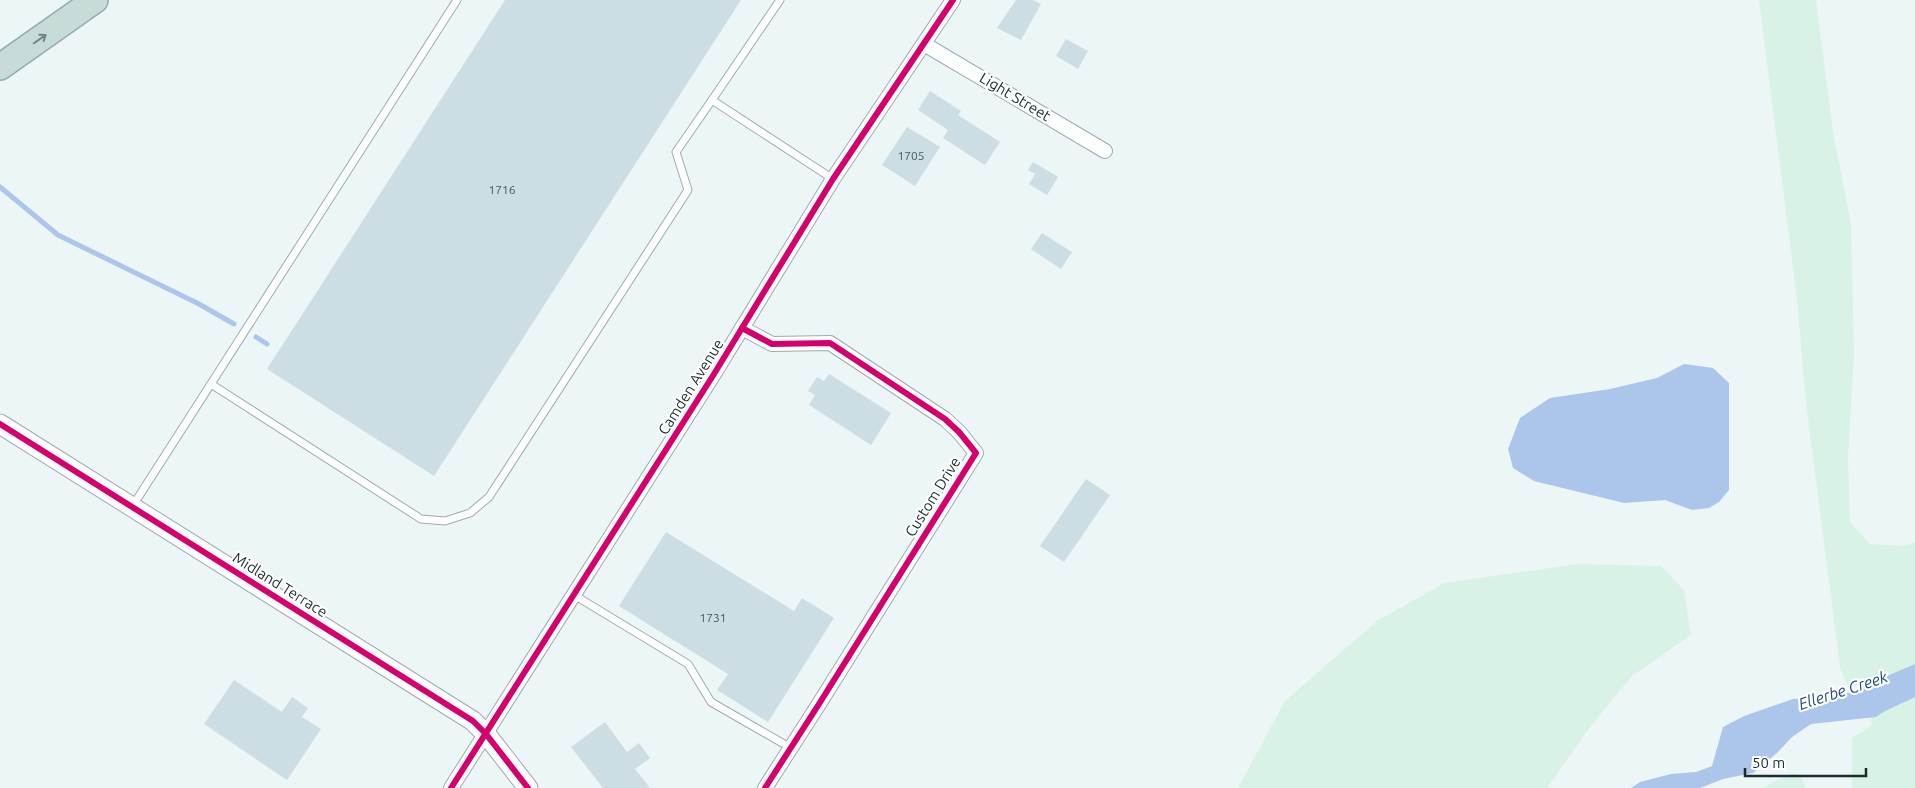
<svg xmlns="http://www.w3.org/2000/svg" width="1915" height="788" font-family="Ubuntu,sans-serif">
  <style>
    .green { fill: #d8f3e6 }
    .water { fill: #acc5ea }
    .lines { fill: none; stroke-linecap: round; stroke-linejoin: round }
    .stream { stroke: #acc5ea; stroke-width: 5 }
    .building { fill: #ccdde4 }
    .lane-casing { stroke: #9fabad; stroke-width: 9 }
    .street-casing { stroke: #9fabad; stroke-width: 16 }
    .secondary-casing { stroke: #9fabad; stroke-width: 21 }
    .highway-casing { stroke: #93adac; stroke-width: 28 }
    .lane { stroke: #fcfefe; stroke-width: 7 }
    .street { stroke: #fcfefe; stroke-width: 14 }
    .secondary { stroke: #fcfefe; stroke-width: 19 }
    .highway { stroke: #c7dcd9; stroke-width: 25 }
    .cycleway-casing { stroke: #fff; stroke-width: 9 }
    .cycleway { stroke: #d6006c; stroke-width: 6 }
    .oneway { stroke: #718484 }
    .labels { text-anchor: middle; stroke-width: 4.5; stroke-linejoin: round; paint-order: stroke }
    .number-label { font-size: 12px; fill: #47585c }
    .street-label { font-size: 15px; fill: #1b2c2f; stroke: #fff }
    .water-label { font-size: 16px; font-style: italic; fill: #234a88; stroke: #fff }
  </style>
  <rect width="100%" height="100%" fill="#ecf6f7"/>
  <g class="green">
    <polygon points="1759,0 1816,0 1833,132 1851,224 1854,354 1848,459 1850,522 1870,544 1904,546 1915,542 1915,788 1852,788 1852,738 1872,725 1868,678 1849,688 1840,668 1806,403 1797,300"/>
    <polygon points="1578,564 1661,566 1684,590 1691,635 1632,676 1590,727 1547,788 1238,788 1285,701 1377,621 1444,583"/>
    <polygon points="1793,773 1803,780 1805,788 1761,788"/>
  </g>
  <g class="water">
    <polygon points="1684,364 1713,368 1729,383 1729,490 1719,502 1709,508 1692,510 1665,500 1624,503 1534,481 1513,468 1508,449 1520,418 1550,398 1610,389 1657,378"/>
    <path d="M1915,664V697C1904,703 1884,710 1876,717L1811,724L1792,737L1777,753L1753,773L1723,779L1700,788H1631L1640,782L1671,774L1696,772L1712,766L1723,727L1744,716L1793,699L1843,695Z"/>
  </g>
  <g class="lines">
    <g class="stream">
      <polyline points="0,187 58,235 199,304 234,324"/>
      <polyline points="256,337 267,344"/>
    </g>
  </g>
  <g class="building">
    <polygon points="505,0 741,0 434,476 267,369"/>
    <polygon points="1016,0 1033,0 1041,4 1021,40 997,28"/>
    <polygon points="1066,39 1088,51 1078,69 1056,56"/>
    <polygon points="930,91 961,111 958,115 1000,142 985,165 943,138 948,130 918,110"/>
    <polygon points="907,127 940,147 915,186 882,165"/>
    <polygon points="1033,162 1058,177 1047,195 1029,184 1035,174 1028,170"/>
    <polygon points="1042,233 1072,252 1061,269 1031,249"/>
    <polygon points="829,374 891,413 871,445 809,405 815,395 808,391 817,377 824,381"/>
    <polygon points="1086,479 1110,495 1064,562 1040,546"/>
    <polygon points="666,532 794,611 802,598 834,618 768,722 717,690 728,674 619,606"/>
    <polygon points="234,680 282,712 292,697 308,708 302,717 321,729 287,780 204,724"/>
    <polygon points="605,722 627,752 639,743 650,758 635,769 650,788 603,788 571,747"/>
  </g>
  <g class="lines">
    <g class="lane-casing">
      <g id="lane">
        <polyline points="780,0 712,100 833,179"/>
        <polyline points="211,384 421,519 445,521 470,513 489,497 688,190 676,152 712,100"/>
        <polyline points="132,507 457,0"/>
        <polyline points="574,595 688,664 711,702 791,748"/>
      </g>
    </g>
    <g class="street-casing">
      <g id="street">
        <polyline points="924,44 1105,151"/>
        <polyline points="742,328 772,344 830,343 945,419 959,432 976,453 819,704 765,788"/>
        <polyline points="451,788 714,374 833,179 953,0"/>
      </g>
    </g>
    <g class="secondary-casing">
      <polyline id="secondary" points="0,424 473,721 486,734 528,788"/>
    </g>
    <g class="highway-casing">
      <polyline id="highway" points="0,67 95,0"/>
    </g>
    <use href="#lane" class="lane"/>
    <use href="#street" class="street"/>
    <use href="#secondary" class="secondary"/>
    <use href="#highway" class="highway"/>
    <g class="cycleway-casing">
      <g id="cycleway">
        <polyline points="742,328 772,344 830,343 945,419 959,432 976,453 819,704 765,788"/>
        <polyline points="0,424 473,721 486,734 528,788"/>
        <polyline points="451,788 714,374 833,179 953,0"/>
      </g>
    </g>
    <use href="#cycleway" class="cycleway"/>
  </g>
  <defs><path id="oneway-shaft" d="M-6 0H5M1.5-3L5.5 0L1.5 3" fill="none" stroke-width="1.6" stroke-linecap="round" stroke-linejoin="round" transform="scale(1.25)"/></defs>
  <use class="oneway" href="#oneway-shaft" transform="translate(40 39) rotate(-35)"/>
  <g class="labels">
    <g class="number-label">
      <text x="911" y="160">1705</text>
      <text x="502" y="194">1716</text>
      <text x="713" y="622">1731</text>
    </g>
    <g class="street-label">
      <text transform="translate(1015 97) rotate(31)" y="5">Light Street</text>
      <text transform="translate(691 387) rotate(-58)" y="5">Camden Avenue</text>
      <text transform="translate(933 497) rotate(-58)" y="5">Custom Drive</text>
      <text transform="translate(280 585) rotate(32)" y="5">Midland Terrace</text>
    </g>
    <g class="water-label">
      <text transform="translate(1843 690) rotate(-18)" y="6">Ellerbe Creek</text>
    </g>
  </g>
  <path d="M1745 768v8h121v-8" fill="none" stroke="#1b2c2f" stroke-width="2.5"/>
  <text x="1752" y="768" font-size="15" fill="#1b2c2f" stroke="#ffffff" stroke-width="4" paint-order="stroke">50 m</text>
</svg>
